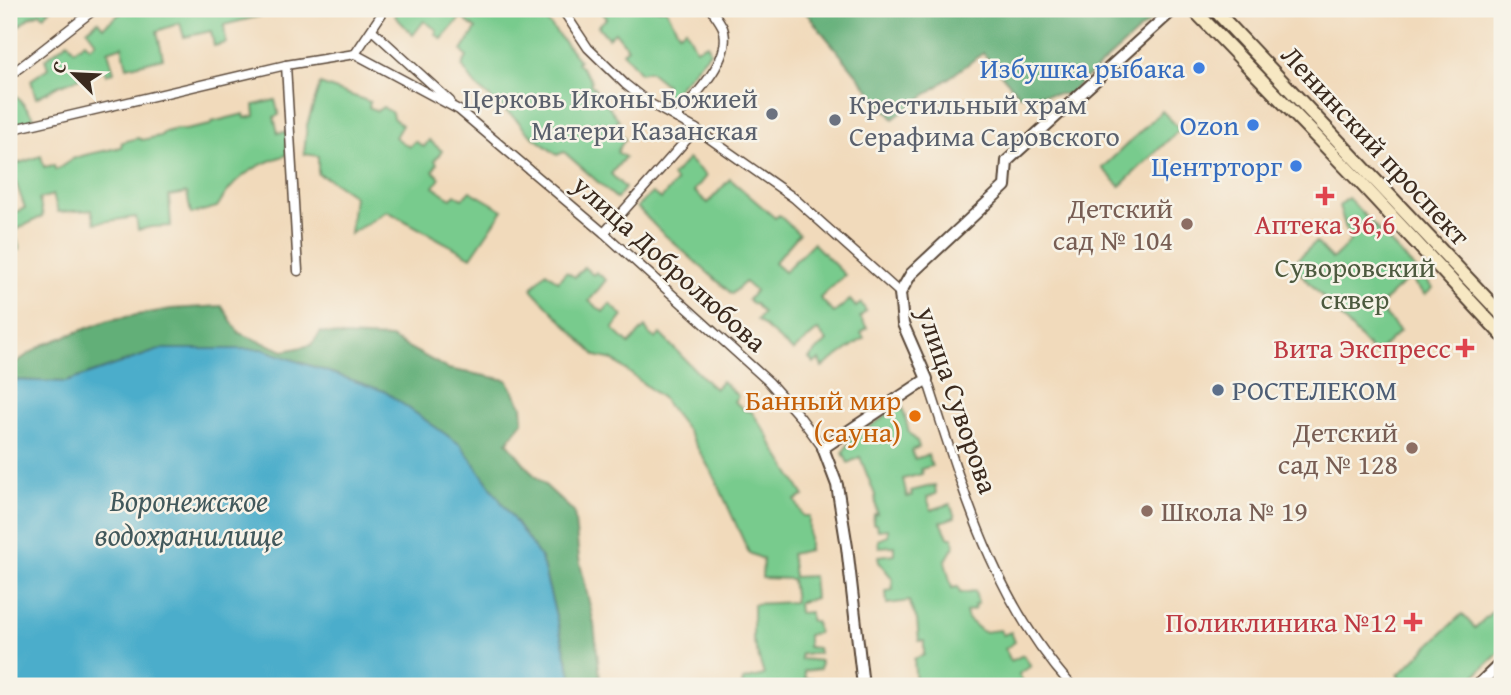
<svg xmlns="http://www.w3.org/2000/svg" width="1511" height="695" font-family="'Gentium Book Plus',serif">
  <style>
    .green { fill: #78cb8d; stroke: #5a7a56; stroke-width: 2 }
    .forest { fill: #62af78; stroke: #4e6c4b; stroke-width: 2 }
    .water { fill: #4cadcb; stroke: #446c74; stroke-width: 2 }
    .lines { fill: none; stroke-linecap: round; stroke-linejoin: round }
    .minor-casing { stroke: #564436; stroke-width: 11 }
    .tertiary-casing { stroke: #564436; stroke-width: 14 }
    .secondary-casing { stroke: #564436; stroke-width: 16 }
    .minor { stroke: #fff; stroke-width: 8 }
    .tertiary { stroke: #fff; stroke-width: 10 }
    .secondary { stroke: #f7e8c3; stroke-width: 12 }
    .shop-dot { fill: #3f7fe0; stroke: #f7f3e8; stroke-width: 2.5 }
    .worship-dot { fill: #6b7280; stroke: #f7f3e8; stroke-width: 2.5 }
    .health-dot { fill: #e0444e; stroke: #f7f3e8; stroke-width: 2.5 }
    .education-dot { fill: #8d6e63; stroke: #f7f3e8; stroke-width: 2.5 }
    .service-dot { fill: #5c6f8a; stroke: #f7f3e8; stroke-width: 2.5 }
    .food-dot { fill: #e8710a; stroke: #f7f3e8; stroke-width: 2.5 }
    .labels { text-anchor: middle; stroke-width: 5; stroke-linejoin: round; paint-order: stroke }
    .shop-label { font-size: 28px; fill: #366cbe; stroke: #f7f3e8; text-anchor: end }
    .worship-label { font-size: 28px; fill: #5b616d; stroke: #f7f3e8; text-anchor: end }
    .street-label { font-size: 28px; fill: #3b2a1e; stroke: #f7f3e8 }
    .education-label { font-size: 28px; fill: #785e54; stroke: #f7f3e8; text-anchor: end }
    .health-label { font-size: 28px; fill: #be3a42; stroke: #f7f3e8; text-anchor: end }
    .park-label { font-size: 28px; fill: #4d5a3f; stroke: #f7f3e8 }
    .service-label { font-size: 28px; fill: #4e5e75; stroke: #f7f3e8; text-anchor: start }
    .food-label { font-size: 28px; fill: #c56008; stroke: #f7f3e8; text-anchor: end }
    .water-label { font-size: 30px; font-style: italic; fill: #41585b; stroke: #f7f3e8 }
  </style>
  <rect width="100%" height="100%" fill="#f7f3e8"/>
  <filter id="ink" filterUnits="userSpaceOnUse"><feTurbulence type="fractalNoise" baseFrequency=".0143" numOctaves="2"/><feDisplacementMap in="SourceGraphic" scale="14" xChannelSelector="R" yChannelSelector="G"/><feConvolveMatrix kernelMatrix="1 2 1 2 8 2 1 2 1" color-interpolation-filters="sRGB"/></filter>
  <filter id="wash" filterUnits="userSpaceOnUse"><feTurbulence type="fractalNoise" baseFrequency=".00686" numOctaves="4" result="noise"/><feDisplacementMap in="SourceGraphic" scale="28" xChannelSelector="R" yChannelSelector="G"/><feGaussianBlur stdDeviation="1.57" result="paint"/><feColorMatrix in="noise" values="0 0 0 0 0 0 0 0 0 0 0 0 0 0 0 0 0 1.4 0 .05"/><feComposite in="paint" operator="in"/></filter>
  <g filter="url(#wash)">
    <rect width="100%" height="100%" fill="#f1dabb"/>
    <g class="green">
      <polygon points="9,9 51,9 44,16 40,13 30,17 9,34"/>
      <polygon points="126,9 259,9 260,16 224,25 226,43 214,46 211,31 184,37 180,23 157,31 163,58 127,67 122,46 108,51 114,72 106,75 104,69 58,86 36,98 31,80 48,68 45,59 68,42 74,50 85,42 90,47 96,42 87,30 98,21 103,27"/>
      <path d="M399,9H434L436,11L439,9H537L579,60L577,62L592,81L590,83L619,120L615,124L620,130L619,134L625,139L617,152L625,157L611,174L625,188L617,199L564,152L557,155C544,144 527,135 518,121L476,86L462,66L467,57L462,51L476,29L461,17L442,39L435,34L437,30L424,21L413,35L395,16Z"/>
      <polygon points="599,9 666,9 679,33 686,29 696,49 708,44 710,52 666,101 658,96 666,85 649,71 640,73 623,52 628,48 615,32 608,38 598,26 607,18"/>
      <polygon points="320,84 370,102 369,107 377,111 383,107 392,113 393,118 402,125 395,137 409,147 415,141 424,147 429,140 442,151 435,160 437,164 433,171 440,178 434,187 451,199 455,194 462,199 470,191 503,210 471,257 387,211 350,234 354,196 329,179 318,174 318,156 304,154 307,125"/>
      <polygon points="9,92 20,100 35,119 9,126"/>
      <path d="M275,100L279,115L274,117L278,133L286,132L287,155C255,164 234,178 217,207L191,214L187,193L169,196L171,226L151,227L138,230L136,217L95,223L92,210L58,212L53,195L39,199L43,216L14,231L20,249L9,253V215L25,208L10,166L41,156L44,167L54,165L55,170C63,167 67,161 75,158C90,153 106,151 121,147L122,142L138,138L142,140L160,136L165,132L177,129L185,130L210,125L212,122L244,114L245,118L255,116L254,105Z"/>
      <polygon points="1162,111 1180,129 1120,186 1102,168"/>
      <polygon points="688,159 706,176 694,191 708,203 730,179 775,218 779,215 799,234 774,263 784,272 813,243 845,275 820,298 834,313 850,300 856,307 861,303 866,311 860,317 867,328 861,333 864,338 822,367 819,360 814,363 809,358 827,341 818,330 793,351 757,320 763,313 755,304 752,304 748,300 755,291 745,282 732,294 658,229 637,207 652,193 661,199 676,182 672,176"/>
      <polygon points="1348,198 1433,288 1425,295 1409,278 1378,307 1400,331 1375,354 1292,264 1316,242 1332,259 1350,242 1339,206"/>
      <polygon points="584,267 593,275 596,272 606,280 589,301 603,312 610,304 623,316 613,329 629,344 645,327 649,334 656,339 660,334 708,383 715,389 722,381 738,396 734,401 746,411 751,411 768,435 770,441 804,496 795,500 803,516 809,516 809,550 791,554 794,577 813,576 815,598 798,603 799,613 810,612 810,620 816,622 818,633 808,635 808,647 818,648 819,653 801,654 801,659 821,661 820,669 804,671 805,679 812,679 812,686 742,686 743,680 764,675 753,639 753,604 795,602 792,579 762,578 763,559 749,553 715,478 687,430 662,398 613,360 596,356 531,289 546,272 558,281 566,272 575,277"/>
      <polygon points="902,405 909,433 917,441 919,447 912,450 914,459 928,455 932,466 921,469 922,474 903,479 907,497 912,496 911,491 935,485 936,494 927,497 931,510 950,504 955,517 941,522 948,537 953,537 954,546 945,562 952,588 958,587 960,593 975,591 978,604 974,605 975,609 966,612 968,619 983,632 1000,630 1003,635 1011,632 1015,642 1005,649 1011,661 1023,655 1031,666 1019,674 1025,686 916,686 914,659 924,655 924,641 919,641 917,620 909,601 887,604 886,591 893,590 892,578 879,562 878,556 894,554 894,546 879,547 878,540 888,536 888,529 878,530 877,524 873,524 874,514 877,514 875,495 860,457 848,463 843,453 850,440"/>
      <polygon points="1502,602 1502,650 1464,686 1400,686 1404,682 1398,675 1462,614 1475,628"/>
    </g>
    <g class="forest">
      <polygon points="803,9 1153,9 1158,14 1068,94 1019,95 983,53 893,119"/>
      <polygon points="222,306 239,333 284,351 311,345 321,332 342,336 391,338 448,369 507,380 522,406 523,422 507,442 532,473 574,512 579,558 594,624 601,686 574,686 541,558 162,349 66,382 9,380 9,367 43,345 109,320 171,309"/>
    </g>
    <polygon class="water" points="162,349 262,349 384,391 461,445 541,558 574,686 9,686 9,380 66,382"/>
  </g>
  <g filter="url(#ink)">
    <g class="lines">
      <g class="minor-casing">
        <g id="minor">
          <polyline points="562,9 588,48 625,84 649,103 696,129 794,198 900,293"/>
          <polyline points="372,30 450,101"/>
          <polyline points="355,54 385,9"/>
          <polyline points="286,65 298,271"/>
          <polyline points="9,76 95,9"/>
          <path d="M676,118C694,96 734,58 723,28C720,21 715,15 711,9"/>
          <polyline points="9,130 286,65 355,54 459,110 604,233 769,382 800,417 823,448"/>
          <polyline points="604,233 696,129"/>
          <path d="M927,379C963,489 992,598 1072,686"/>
        </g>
      </g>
      <g class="tertiary-casing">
        <g id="tertiary">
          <polyline points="863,686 847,547 837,485 823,448 927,379 903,324 900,293 911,274 1005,186 1007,161 1174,9"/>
          <polyline points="1477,686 1502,662"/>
        </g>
      </g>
      <g class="secondary-casing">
        <g id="secondary">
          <polyline points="1193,9 1360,182 1502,335"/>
          <polyline points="1214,9 1502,315"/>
        </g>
      </g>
      <use href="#minor" class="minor"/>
      <use href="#tertiary" class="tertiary"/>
      <use href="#secondary" class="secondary"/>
    </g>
  </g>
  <g class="shop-dot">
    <circle cx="1199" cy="68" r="7"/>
    <circle cx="1253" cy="125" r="7"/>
    <circle cx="1296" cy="166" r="7"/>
  </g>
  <g class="worship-dot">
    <circle cx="772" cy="114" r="7"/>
    <circle cx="835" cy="120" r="7"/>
  </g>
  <g class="health-dot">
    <path d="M1321.5 185.5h7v7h7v7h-7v7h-7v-7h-7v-7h7z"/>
    <path d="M1461.5 337.5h7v7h7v7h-7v7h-7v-7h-7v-7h7z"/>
    <path d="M1409.5 611.5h7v7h7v7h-7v7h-7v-7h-7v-7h7z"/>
  </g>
  <g class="education-dot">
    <circle cx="1187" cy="224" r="7"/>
    <circle cx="1412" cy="448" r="7"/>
    <circle cx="1147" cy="511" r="7"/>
  </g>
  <circle class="service-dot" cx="1218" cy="390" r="7"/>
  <circle class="food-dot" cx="915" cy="416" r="7"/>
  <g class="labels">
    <g class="shop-label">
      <text x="1185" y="78">Избушка рыбака</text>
      <text x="1239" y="135">Ozon</text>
      <text x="1282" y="176">Центрторг</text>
    </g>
    <g class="worship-label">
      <text x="758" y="108">Церковь Иконы Божией<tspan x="758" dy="32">Матери Казанская</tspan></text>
      <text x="849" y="114" text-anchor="start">Крестильный храм<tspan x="849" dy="32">Серафима Саровского</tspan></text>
    </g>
    <g class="street-label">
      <text transform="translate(1376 145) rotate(47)" y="10">Ленинский проспект</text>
      <text transform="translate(670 263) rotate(42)" y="10">улица Добролюбова</text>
      <text transform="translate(958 400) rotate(71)" y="10">улица Суворова</text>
    </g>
    <g class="education-label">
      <text x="1173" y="218">Детский<tspan x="1173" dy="32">сад № 104</tspan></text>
      <text x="1398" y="442">Детский<tspan x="1398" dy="32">сад № 128</tspan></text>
      <text x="1161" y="521" text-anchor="start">Школа № 19</text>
    </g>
    <g class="health-label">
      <text x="1325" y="234" text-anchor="middle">Аптека 36,6</text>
      <text x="1451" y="358">Вита Экспресс</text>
      <text x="1397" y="632">Поликлиника №12</text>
    </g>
    <g class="park-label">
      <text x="1355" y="277">Суворовский<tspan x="1355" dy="32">сквер</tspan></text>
    </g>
    <g class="service-label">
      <text x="1232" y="400">РОСТЕЛЕКОМ</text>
    </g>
    <g class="food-label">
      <text x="901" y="410">Банный мир<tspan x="901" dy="32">(сауна)</tspan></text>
    </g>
    <g class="water-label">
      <text x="189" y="511">Воронежское<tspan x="189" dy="34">водохранилище</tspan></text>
    </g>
  </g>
  <rect width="1511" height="695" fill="none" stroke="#f7f3e8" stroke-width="35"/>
  <g transform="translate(74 74) rotate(294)" stroke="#f7f3e8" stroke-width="5" paint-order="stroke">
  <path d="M0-5L12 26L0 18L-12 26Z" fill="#3b2a1e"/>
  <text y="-10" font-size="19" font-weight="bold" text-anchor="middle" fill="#3b2a1e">С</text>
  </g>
</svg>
